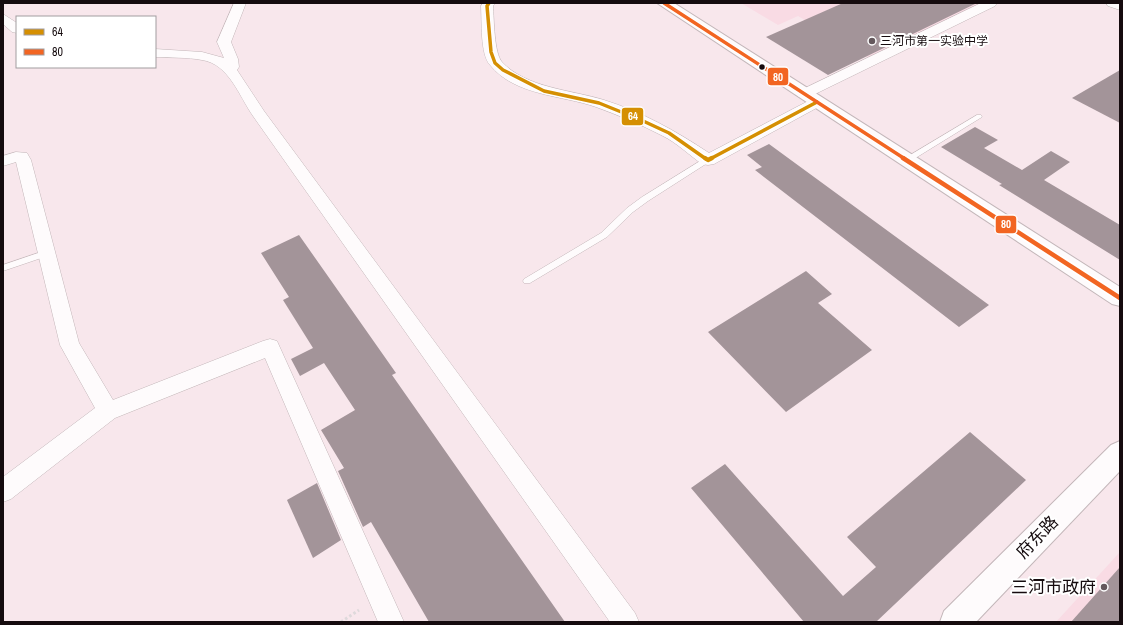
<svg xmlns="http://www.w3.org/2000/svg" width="1123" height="625" font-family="'Archivo Narrow','Noto Sans SC',sans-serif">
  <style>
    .built { fill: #f9dbe4 }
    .building { fill: #a39499 }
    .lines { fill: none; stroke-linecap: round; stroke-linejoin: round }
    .service-casing { stroke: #c3b6b9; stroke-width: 1 }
    .minor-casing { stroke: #c3b6b9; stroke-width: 1 }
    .tertiary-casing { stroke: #c3b6b9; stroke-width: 2 }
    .secondary-casing { stroke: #c3b6b9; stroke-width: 2 }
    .path { stroke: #ded9db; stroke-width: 3; stroke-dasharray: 2.5 2.5; stroke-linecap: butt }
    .service { fill: #fefbfc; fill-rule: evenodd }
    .minor { fill: #fefbfc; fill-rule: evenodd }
    .tertiary { fill: #fefbfc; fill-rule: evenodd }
    .secondary { fill: #fefbfc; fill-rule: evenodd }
    .bus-1-far1-casing { stroke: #fff; stroke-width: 5.5 }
    .bus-1-casing { stroke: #fff; stroke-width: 8 }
    .bus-2-far1-casing { stroke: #fff; stroke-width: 5.5 }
    .bus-2-casing { stroke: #fff; stroke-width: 8 }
    .bus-1-far1 { stroke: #d58f02; stroke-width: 3.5 }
    .bus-1 { stroke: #d58f02; stroke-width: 4.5 }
    .bus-2-far1 { stroke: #f26522; stroke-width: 3.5 }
    .bus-2 { stroke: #f26522; stroke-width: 4.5 }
    .poi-dot { fill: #64585c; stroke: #fff; stroke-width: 1.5 }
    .bus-dot { fill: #150b0e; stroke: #fff; stroke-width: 1.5 }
    .labels { text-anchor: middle; stroke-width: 4; stroke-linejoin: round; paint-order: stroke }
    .far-poi-label { font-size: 12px; fill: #150b0e; stroke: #fff; text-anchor: start }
    .near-street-label { font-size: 17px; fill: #150b0e; stroke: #fff }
    .near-poi-label { font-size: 17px; fill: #150b0e; stroke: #fff; text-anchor: end }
    .line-badge { stroke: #fff; stroke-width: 1.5 }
    .badge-label { font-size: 11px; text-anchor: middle; font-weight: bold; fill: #fff }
  </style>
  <rect width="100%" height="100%" fill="#f8e7ec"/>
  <g class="built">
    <polygon points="741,3 982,3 869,58 798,16 778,25"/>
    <polygon points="1120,552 1120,622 1056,622"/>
  </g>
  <g class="building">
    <polygon points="843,3 977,3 828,75 766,37"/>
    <polygon points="1120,70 1120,123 1072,98"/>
    <polygon points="975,127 998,140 984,148 1022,170 1051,151 1070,162 1044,180 1120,225 1120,260 999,185 1002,184 941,147"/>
    <polygon points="769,144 989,305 959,327 755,170 762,167 747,155"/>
    <polygon points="299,235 396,373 392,375 565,622 429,622 371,522 363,527 338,471 344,468 321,430 355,410 324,363 300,376 291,359 313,348 283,300 289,297 261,253"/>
    <polygon points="806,271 832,294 818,303 872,350 786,412 708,332"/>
    <polygon points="970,432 1026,480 876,622 804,622 691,488 725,464 843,596 876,567 847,537"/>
    <polygon points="317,483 341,540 313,558 287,500"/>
    <polygon points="1120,567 1120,622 1071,622"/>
  </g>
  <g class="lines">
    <g class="service-casing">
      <g id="service">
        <polygon points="977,115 981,115 982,117 909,162 906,162 902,160"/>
        <polygon points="705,158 708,158 712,160 648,201 633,212 607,237 530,283 524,283 523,281 524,279 601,233 627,208 642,197"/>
        <polygon points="47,250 50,251 51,253 50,255 3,271 3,265"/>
      </g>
    </g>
    <g class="minor-casing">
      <g id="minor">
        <path d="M234,3H246L231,42L238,59L239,67L237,70L264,111L635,613L639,622H610L253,116C239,96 229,64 202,60C187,57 171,58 155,57V49L202,52L224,58L217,42Z"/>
        <path d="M483,3H495L493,6C494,19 494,53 502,62C526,88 572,90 604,100C642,112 676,131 709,153L812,99H822L824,102L822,105L714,164L708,165L702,164C689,155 677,143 663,136C642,125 618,115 596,107C562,95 515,96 490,65C480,54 482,21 481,6Z"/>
        <polygon points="981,3 997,3 995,6 809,97 799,97 797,94 799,91"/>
        <polygon points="1106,3 1120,3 1120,10 1108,6"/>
        <polygon points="3,14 17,23 17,33 12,32 3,24"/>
        <polygon points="16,152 27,153 31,160 79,343 113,400 263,341 270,339 277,341 404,622 378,622 265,358 115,418 11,499 3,502 3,477 95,408 60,345 16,162 3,166 3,156"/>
      </g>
    </g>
    <g class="tertiary-casing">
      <polygon id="tertiary" points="1120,441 1120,471 976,622 940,622 944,611 1111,445"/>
    </g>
    <g class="secondary-casing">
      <polygon id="secondary" points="657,3 674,3 1120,287 1120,306 1112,304"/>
    </g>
    <polyline class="path" points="341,622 359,610"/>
    <use href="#service" class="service"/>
    <use href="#minor" class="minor"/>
    <use href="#tertiary" class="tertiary"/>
    <use href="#secondary" class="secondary"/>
    <g class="bus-1-far1-casing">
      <g id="bus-1-far1">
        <polyline points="489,3 487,6 491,52 495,63 503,70 544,91 599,103 641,120 669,133 706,159"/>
        <polyline points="710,159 817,102"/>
      </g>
    </g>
    <g class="bus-1-casing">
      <polyline id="bus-1" points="705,158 708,160 712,158"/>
    </g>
    <g class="bus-2-far1-casing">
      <polyline id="bus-2-far1" points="664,3 905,159"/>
    </g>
    <g class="bus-2-casing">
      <polyline id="bus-2" points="903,158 1120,298"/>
    </g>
    <use href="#bus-1-far1" class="bus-1-far1"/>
    <use href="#bus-1" class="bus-1"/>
    <use href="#bus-2-far1" class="bus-2-far1"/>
    <use href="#bus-2" class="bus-2"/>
  </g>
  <g class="poi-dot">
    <circle cx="872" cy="41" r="4"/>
    <circle cx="1104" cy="587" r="4"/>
  </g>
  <circle class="bus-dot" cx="762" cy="67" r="3.5"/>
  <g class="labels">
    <g class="far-poi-label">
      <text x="880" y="45">三河市第一实验中学</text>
    </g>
    <g class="near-street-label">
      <text transform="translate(1037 537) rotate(-46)" y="6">府东路</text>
    </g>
    <g class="near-poi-label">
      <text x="1096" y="593">三河市政府</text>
    </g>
  </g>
  <g class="line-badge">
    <rect x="767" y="67" width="22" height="19" rx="4" fill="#f26522"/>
    <rect x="621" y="107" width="23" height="19" rx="4" fill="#d58f02"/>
    <rect x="995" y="215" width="22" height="19" rx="4" fill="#f26522"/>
  </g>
  <g class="badge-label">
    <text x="778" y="81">80</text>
    <text x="633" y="120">64</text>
    <text x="1006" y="228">80</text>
  </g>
  <rect width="1123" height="625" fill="none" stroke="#150b0e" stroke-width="8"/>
  <rect x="16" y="16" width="140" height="52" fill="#ffffff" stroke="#a19d9f"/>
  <rect x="24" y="29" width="20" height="6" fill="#d58f02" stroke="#a19d9f"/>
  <text x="52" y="36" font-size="12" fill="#150b0e">64</text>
  <rect x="24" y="49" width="20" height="6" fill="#f26522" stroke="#a19d9f"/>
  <text x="52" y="56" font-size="12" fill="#150b0e">80</text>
</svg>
